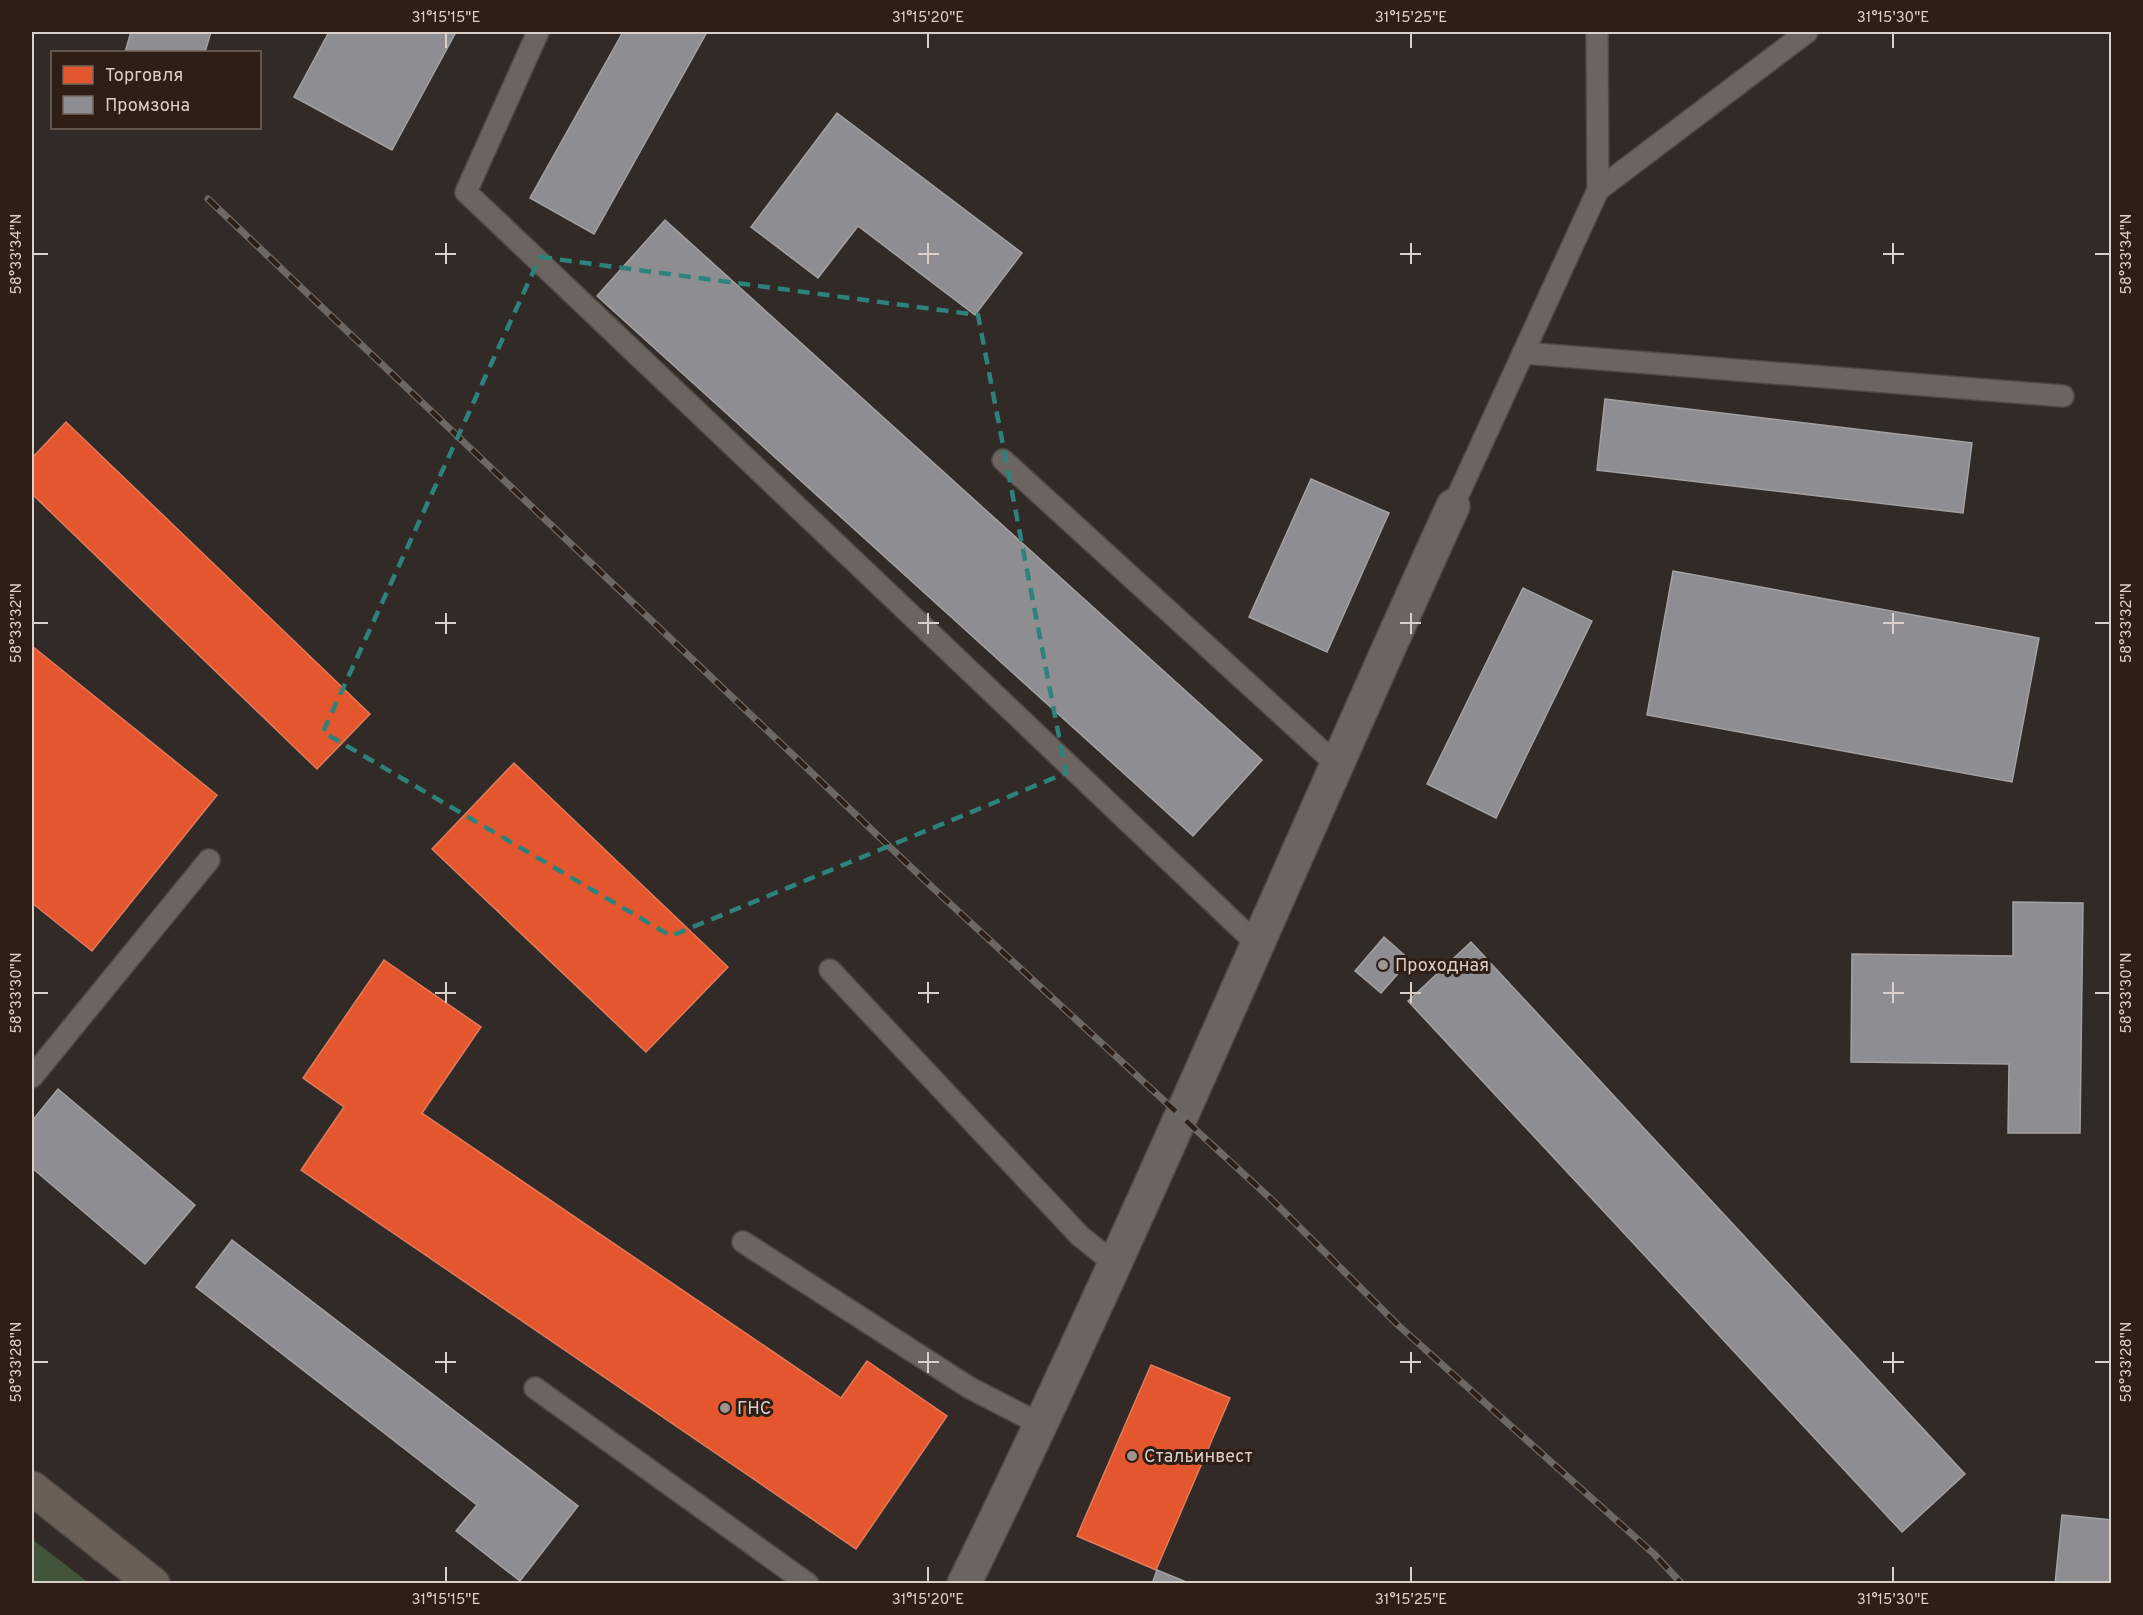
<svg xmlns="http://www.w3.org/2000/svg" width="2143" height="1615" font-family="Overpass,sans-serif">
  <style>
    .green { fill: #42553b }
    .shops { fill: #e4572e; stroke: #e17b5c; stroke-width: 1.5 }
    .industry { fill: #8d8d92; stroke: #a4a1a2; stroke-width: 1.5 }
    .lines { fill: none; stroke-linecap: round; stroke-linejoin: round }
    .lane-casing { stroke: #504844; stroke-width: 24 }
    .street-casing { stroke: #504844; stroke-width: 36 }
    .primary-casing { stroke: #504844; stroke-width: 36 }
    .lane { stroke: #6b6460; stroke-width: 21 }
    .street { stroke: #6b6460; stroke-width: 33 }
    .primary { stroke: #6a5f57; stroke-width: 33 }
    .rail-casing { stroke: #6e6865; stroke-width: 7 }
    .rail { stroke: #2e1f16; stroke-width: 4.5; stroke-dasharray: 14; stroke-linecap: butt }
    .marked { fill: none; stroke: #2d837c; stroke-width: 4.5; stroke-dasharray: 12 8; stroke-linejoin: round }
    .ticks { fill: none; stroke: #dacfc9; stroke-width: 2 }
    .poi-dot { fill: #9f9590; stroke: #2e1f16; stroke-width: 2 }
    .labels { text-anchor: middle; stroke-width: 6; stroke-linejoin: round; paint-order: stroke }
    .poi-label { font-size: 18px; fill: #dacfc9; stroke: #2e1f16; text-anchor: start }
    .neatline { fill: none; stroke: #dacfc9; stroke-width: 2 }
    .ticks-label { font-size: 15px; text-anchor: middle; fill: #dacfc9 }
  </style>
  <rect width="100%" height="100%" fill="#322a26"/>
  <polygon class="green" points="32,1539 89,1583 32,1583"/>
  <g class="shops">
    <polygon points="66,422 370,714 317,769 32,494 32,458"/>
    <polygon points="32,646 217,795 92,951 32,903"/>
    <polygon points="514,763 728,967 646,1052 432,849"/>
    <polygon points="384,960 481,1027 422,1113 841,1398 867,1361 947,1416 856,1549 301,1170 344,1107 303,1078"/>
    <polygon points="1151,1365 1230,1398 1156,1570 1077,1536"/>
  </g>
  <g class="industry">
    <polygon points="131,32 211,32 205,52 125,52"/>
    <polygon points="329,32 456,32 392,150 294,97"/>
    <polygon points="623,32 707,32 594,234 530,198"/>
    <polygon points="837,113 1022,253 975,315 858,226 818,278 751,227"/>
    <polygon points="665,220 1262,760 1193,836 597,296"/>
    <polygon points="1605,399 1972,443 1963,513 1597,470"/>
    <polygon points="1311,479 1389,513 1327,652 1249,617"/>
    <polygon points="1673,571 2039,638 2012,782 1647,715"/>
    <polygon points="1523,588 1592,621 1496,818 1427,784"/>
    <polygon points="2013,902 2083,903 2080,1133 2008,1133 2009,1064 1851,1062 1852,954 2013,956"/>
    <polygon points="1384,937 1410,960 1381,993 1355,971"/>
    <polygon points="1471,942 1965,1474 1902,1532 1408,1001"/>
    <polygon points="58,1089 195,1205 145,1264 32,1168 32,1121"/>
    <polygon points="232,1240 578,1506 520,1581 456,1531 477,1505 196,1287"/>
    <polygon points="2062,1515 2112,1520 2112,1584 2055,1584"/>
    <polygon points="1157,1570 1191,1584 1152,1584"/>
  </g>
  <g class="lines">
    <g class="lane-casing">
      <g id="lane">
        <polyline points="538,32 466,192 1257,944"/>
        <polyline points="1598,190 1807,32"/>
        <polyline points="1523,353 2063,396"/>
        <polyline points="1003,460 1335,763"/>
        <polyline points="1453,506 1598,190 1597,32"/>
        <polyline points="830,970 1080,1236 1115,1264"/>
        <polyline points="32,1077 209,860"/>
        <polyline points="743,1242 970,1388 1042,1425"/>
        <polyline points="535,1388 808,1584"/>
      </g>
    </g>
    <g class="street-casing">
      <path id="street" d="M964,1584C1138,1229 1289,865 1453,506"/>
    </g>
    <g class="primary-casing">
      <polyline id="primary" points="32,1488 153,1584"/>
    </g>
    <use href="#lane" class="lane"/>
    <use href="#street" class="street"/>
    <use href="#primary" class="primary"/>
    <g class="rail-casing">
      <polyline id="rail" points="208,199 933,888 1272,1200 1399,1326 1654,1554 1682,1584"/>
    </g>
    <use href="#rail" class="rail"/>
  </g>
  <path class="marked" d="M540,257L978,315L1066,773L671,936L323,732Z"/>
  <path class="ticks" d="M446,33V48M928,33V48M1411,33V48M1893,33V48M446,243V264M928,243V264M1411,243V264M1893,243V264M33,254H48M435,254H456M918,254H939M1400,254H1421M1883,254H1904M2095,254H2110M446,613V634M928,613V634M1411,613V634M1893,613V634M33,623H48M435,623H456M918,623H939M1400,623H1421M1883,623H1904M2095,623H2110M446,982V1003M928,982V1003M1411,982V1003M1893,982V1003M33,993H48M435,993H456M918,993H939M1400,993H1421M1883,993H1904M2095,993H2110M446,1352V1373M928,1352V1373M1411,1352V1373M1893,1352V1373M33,1362H48M435,1362H456M918,1362H939M1400,1362H1421M1883,1362H1904M2095,1362H2110M446,1567V1582M928,1567V1582M1411,1567V1582M1893,1567V1582"/>
  <g class="poi-dot">
    <circle cx="1383" cy="965" r="6"/>
    <circle cx="725" cy="1408" r="6"/>
    <circle cx="1132" cy="1456" r="6"/>
  </g>
  <g class="labels">
    <g class="poi-label">
      <text x="1395" y="971">Проходная</text>
      <text x="737" y="1414">ГНС</text>
      <text x="1144" y="1462">Стальинвест</text>
    </g>
  </g>
  <rect width="2143" height="1615" fill="none" stroke="#2e1f16" stroke-width="66"/>
  <rect x="51" y="51" width="210" height="78" fill="#2e1f16" stroke="#73655e" stroke-width="1.5"/>
  <rect x="63" y="66" width="30" height="18" fill="#e4572e" stroke="#73655e" stroke-width="1.5"/>
  <text x="105" y="81" font-size="18" fill="#dacfc9">Торговля</text>
  <rect x="63" y="96" width="30" height="18" fill="#8d8d92" stroke="#73655e" stroke-width="1.5"/>
  <text x="105" y="111" font-size="18" fill="#dacfc9">Промзона</text>
  <rect x="33" y="33" width="2077" height="1549" class="neatline"/>
  <g class="ticks-label">
    <text x="446" y="22">31°15'15"E</text>
    <text x="928" y="22">31°15'20"E</text>
    <text x="1411" y="22">31°15'25"E</text>
    <text x="1893" y="22">31°15'30"E</text>
    <text transform="translate(16 254) rotate(-90)" y="5">58°33'34"N</text>
    <text transform="translate(2126 254) rotate(-90)" y="5">58°33'34"N</text>
    <text transform="translate(16 623) rotate(-90)" y="5">58°33'32"N</text>
    <text transform="translate(2126 623) rotate(-90)" y="5">58°33'32"N</text>
    <text transform="translate(16 993) rotate(-90)" y="5">58°33'30"N</text>
    <text transform="translate(2126 993) rotate(-90)" y="5">58°33'30"N</text>
    <text transform="translate(16 1362) rotate(-90)" y="5">58°33'28"N</text>
    <text transform="translate(2126 1362) rotate(-90)" y="5">58°33'28"N</text>
    <text x="446" y="1604">31°15'15"E</text>
    <text x="928" y="1604">31°15'20"E</text>
    <text x="1411" y="1604">31°15'25"E</text>
    <text x="1893" y="1604">31°15'30"E</text>
  </g>
</svg>
